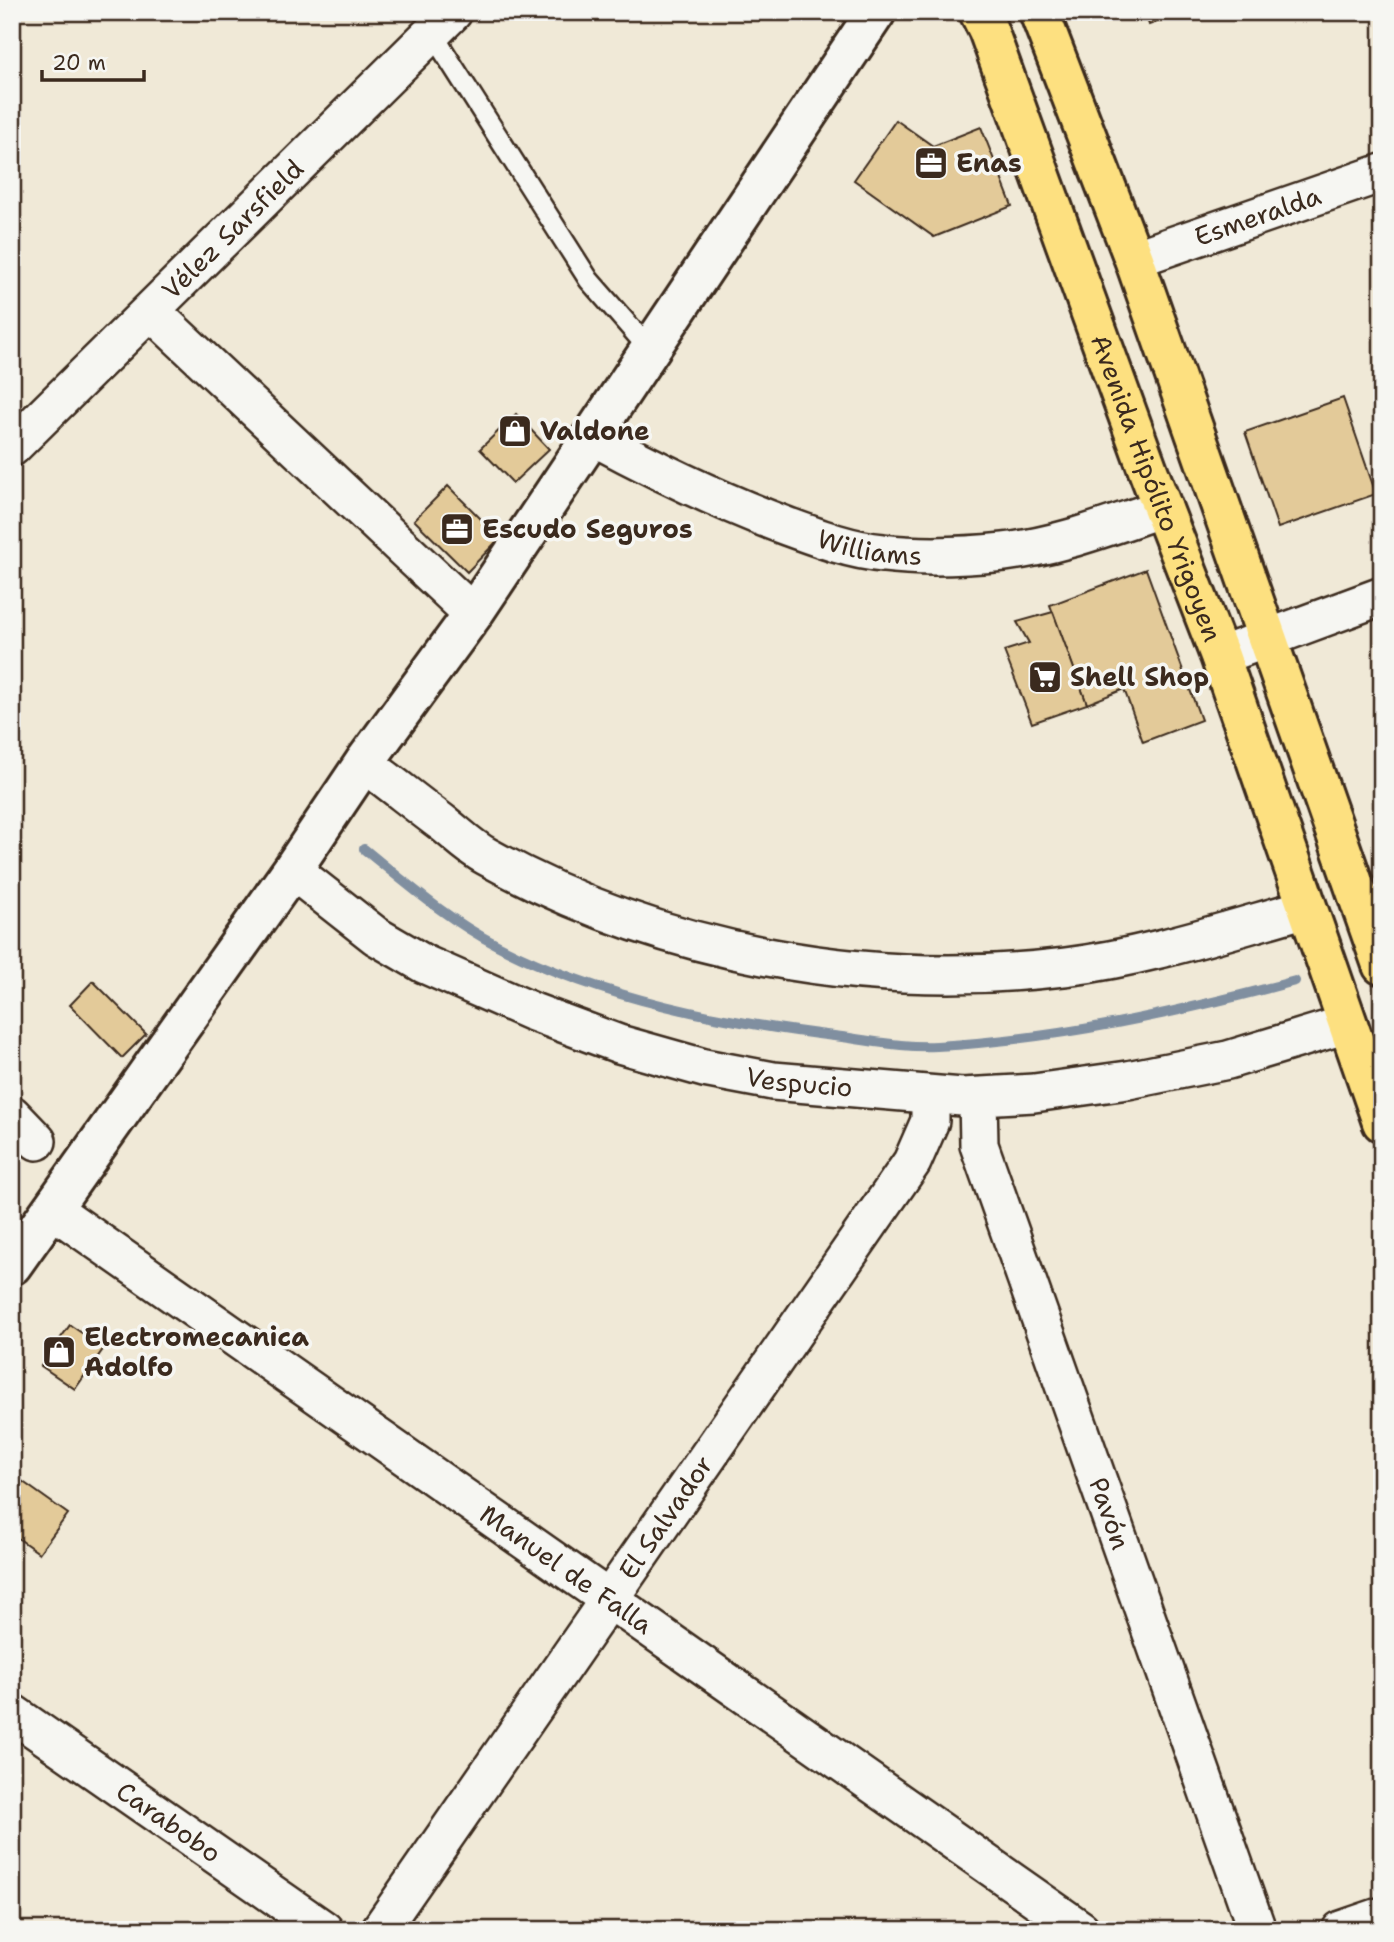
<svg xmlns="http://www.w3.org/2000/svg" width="1394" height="1942" font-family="'Shantell Sans',sans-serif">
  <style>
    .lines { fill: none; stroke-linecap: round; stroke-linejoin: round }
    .stream { stroke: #808fa0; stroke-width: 10 }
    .building { fill: #e3ca99; stroke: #3b2a1e; stroke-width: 2 }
    .lane-casing { stroke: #3b2a1e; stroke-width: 24 }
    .street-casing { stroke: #3b2a1e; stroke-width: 42 }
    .secondary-casing { stroke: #3b2a1e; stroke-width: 44 }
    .primary-casing { stroke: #3b2a1e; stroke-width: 44 }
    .lane { stroke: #f6f6f2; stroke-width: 19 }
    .street { stroke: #f6f6f2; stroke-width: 37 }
    .secondary { stroke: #f6f6f2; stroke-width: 38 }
    .primary { stroke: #fde080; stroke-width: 38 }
    .labels { text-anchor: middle; stroke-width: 7; stroke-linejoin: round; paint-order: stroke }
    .poi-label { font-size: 26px; font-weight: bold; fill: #3b2a1e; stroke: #f6f6f2; text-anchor: start }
    .street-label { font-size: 26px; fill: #3b2a1e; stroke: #f6f6f2 }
  </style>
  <rect width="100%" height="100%" fill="#f0e9d7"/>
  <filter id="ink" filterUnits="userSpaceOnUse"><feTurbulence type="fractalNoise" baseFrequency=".0143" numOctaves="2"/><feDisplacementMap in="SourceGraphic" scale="14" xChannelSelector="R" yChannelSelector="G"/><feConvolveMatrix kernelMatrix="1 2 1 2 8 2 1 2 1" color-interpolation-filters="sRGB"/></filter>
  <g filter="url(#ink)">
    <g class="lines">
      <path class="stream" d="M364,849C406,883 448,920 497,945C602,999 725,1023 842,1037C873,1041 906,1048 937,1046C1059,1039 1177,1013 1295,981"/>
    </g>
    <g class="building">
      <polygon points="1145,12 1185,12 1149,25"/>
      <polygon points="896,120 933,146 981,127 1012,206 934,237 854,180"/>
      <polygon points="1343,398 1376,494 1278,528 1245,432"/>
      <polygon points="516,414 549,449 513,483 480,449"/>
      <polygon points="448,486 500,538 467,572 414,520"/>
      <polygon points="1146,569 1201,720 1143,742 1124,689 1087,704 1050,605"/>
      <polygon points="1053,612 1087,704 1032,723 1004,651 1029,643 1017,622"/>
      <polygon points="93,981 146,1034 122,1058 70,1005"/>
      <polygon points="70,1325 104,1348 75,1389 41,1366"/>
      <polygon points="12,1474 68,1514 39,1553 12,1534"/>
    </g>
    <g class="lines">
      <g class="lane-casing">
        <polyline id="lane" points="432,33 589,280 651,351"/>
      </g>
      <g class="street-casing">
        <g id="street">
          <path id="s1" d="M1134,259L1382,173"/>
          <polyline points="152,312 473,614"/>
          <path id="s2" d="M594,437C657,471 719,501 786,526C816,537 850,550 883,553C922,558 965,556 1004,552C1059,546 1111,525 1163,508"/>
          <path id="s3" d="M12,447L453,12"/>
          <polyline points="1220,656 1382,596"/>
          <path d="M364,763C391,783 417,804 444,824C458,835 471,848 486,856C660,953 869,991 1065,967C1147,957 1228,930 1307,908"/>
          <path id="s4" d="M292,870L376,936L424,964L533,1012L619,1044L704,1068L773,1081L962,1097L1034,1093L1128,1080L1228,1060L1347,1024"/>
          <path id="s5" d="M978,1097L979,1145L1257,1930"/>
          <polyline points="12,1115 37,1141"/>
          <path id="s6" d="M52,1209L1081,1930"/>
          <path id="s7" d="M12,1713L324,1930"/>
          <path id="s8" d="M380,1930L912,1162L930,1121V1095"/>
          <polyline points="1341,1930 1382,1916"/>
        </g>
      </g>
      <g class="secondary-casing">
        <polyline id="secondary" points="12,1265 292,870 364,763 473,614 876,12"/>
      </g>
      <g class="primary-casing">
        <g id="primary">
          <path id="s9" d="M979,12L988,30L1149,473L1220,656L1382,1122"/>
          <polyline points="1039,12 1134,259 1382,965"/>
        </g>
      </g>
      <use href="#lane" class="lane"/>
      <use href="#street" class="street"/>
      <use href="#secondary" class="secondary"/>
      <use href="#primary" class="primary"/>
    </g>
  </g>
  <defs>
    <g id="office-square" transform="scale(1.75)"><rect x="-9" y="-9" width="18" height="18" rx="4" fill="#3b2a1e" stroke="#f6f6f2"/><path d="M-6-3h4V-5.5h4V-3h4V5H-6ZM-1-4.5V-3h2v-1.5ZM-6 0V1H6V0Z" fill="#fff"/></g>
    <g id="shop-square" transform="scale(1.75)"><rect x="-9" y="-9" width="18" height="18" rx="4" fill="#3b2a1e" stroke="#f6f6f2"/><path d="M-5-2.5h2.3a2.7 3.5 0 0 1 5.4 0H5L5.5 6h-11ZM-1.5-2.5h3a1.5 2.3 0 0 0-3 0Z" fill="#fff"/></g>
    <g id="supermarket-square" transform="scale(1.75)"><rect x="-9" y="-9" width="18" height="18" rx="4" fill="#3b2a1e" stroke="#f6f6f2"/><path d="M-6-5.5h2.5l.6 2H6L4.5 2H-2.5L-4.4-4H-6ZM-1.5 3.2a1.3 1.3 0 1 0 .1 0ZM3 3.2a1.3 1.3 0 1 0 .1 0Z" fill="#fff"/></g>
  </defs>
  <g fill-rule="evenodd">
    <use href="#office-square" x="931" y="163"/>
    <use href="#shop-square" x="515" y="431"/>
    <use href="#office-square" x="457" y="529"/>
    <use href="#supermarket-square" x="1045" y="677"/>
    <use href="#shop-square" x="59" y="1352"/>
  </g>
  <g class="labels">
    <g class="poi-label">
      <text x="956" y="172">Enas</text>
      <text x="540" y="440">Valdone</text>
      <text x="482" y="538">Escudo Seguros</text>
      <text x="1070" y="686">Shell Shop</text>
      <text x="84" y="1346">Electromecanica<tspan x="84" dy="30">Adolfo</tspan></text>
    </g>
    <g class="street-label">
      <text dy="9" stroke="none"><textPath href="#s1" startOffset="131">Esmeralda</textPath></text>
      <text dy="9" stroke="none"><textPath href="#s3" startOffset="310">Vélez Sarsfield</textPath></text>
      <text dy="9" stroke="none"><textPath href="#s9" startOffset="508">Avenida Hipólito Yrigoyen</textPath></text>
      <text dy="9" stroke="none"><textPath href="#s2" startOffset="299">Williams</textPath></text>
      <text dy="9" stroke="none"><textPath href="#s4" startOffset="558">Vespucio</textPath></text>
      <text dy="9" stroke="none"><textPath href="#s5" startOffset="439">Pavón</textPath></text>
      <text dy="9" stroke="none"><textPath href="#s8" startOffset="502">El Salvador</textPath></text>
      <text dy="9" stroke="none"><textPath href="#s6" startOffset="628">Manuel de Falla</textPath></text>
      <text dy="9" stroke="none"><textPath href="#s7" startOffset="191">Carabobo</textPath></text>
    </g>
  </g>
  <rect width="1394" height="1942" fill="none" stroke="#f6f6f2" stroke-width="42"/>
  <rect x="21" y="21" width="1352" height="1900" fill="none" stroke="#3b2a1e" stroke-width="2.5" filter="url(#ink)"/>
  <path d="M42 70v10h102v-10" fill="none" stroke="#3b2a1e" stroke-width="3.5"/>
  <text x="52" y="70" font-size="21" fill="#3b2a1e" stroke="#f6f6f2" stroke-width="5" paint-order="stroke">20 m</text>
</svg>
